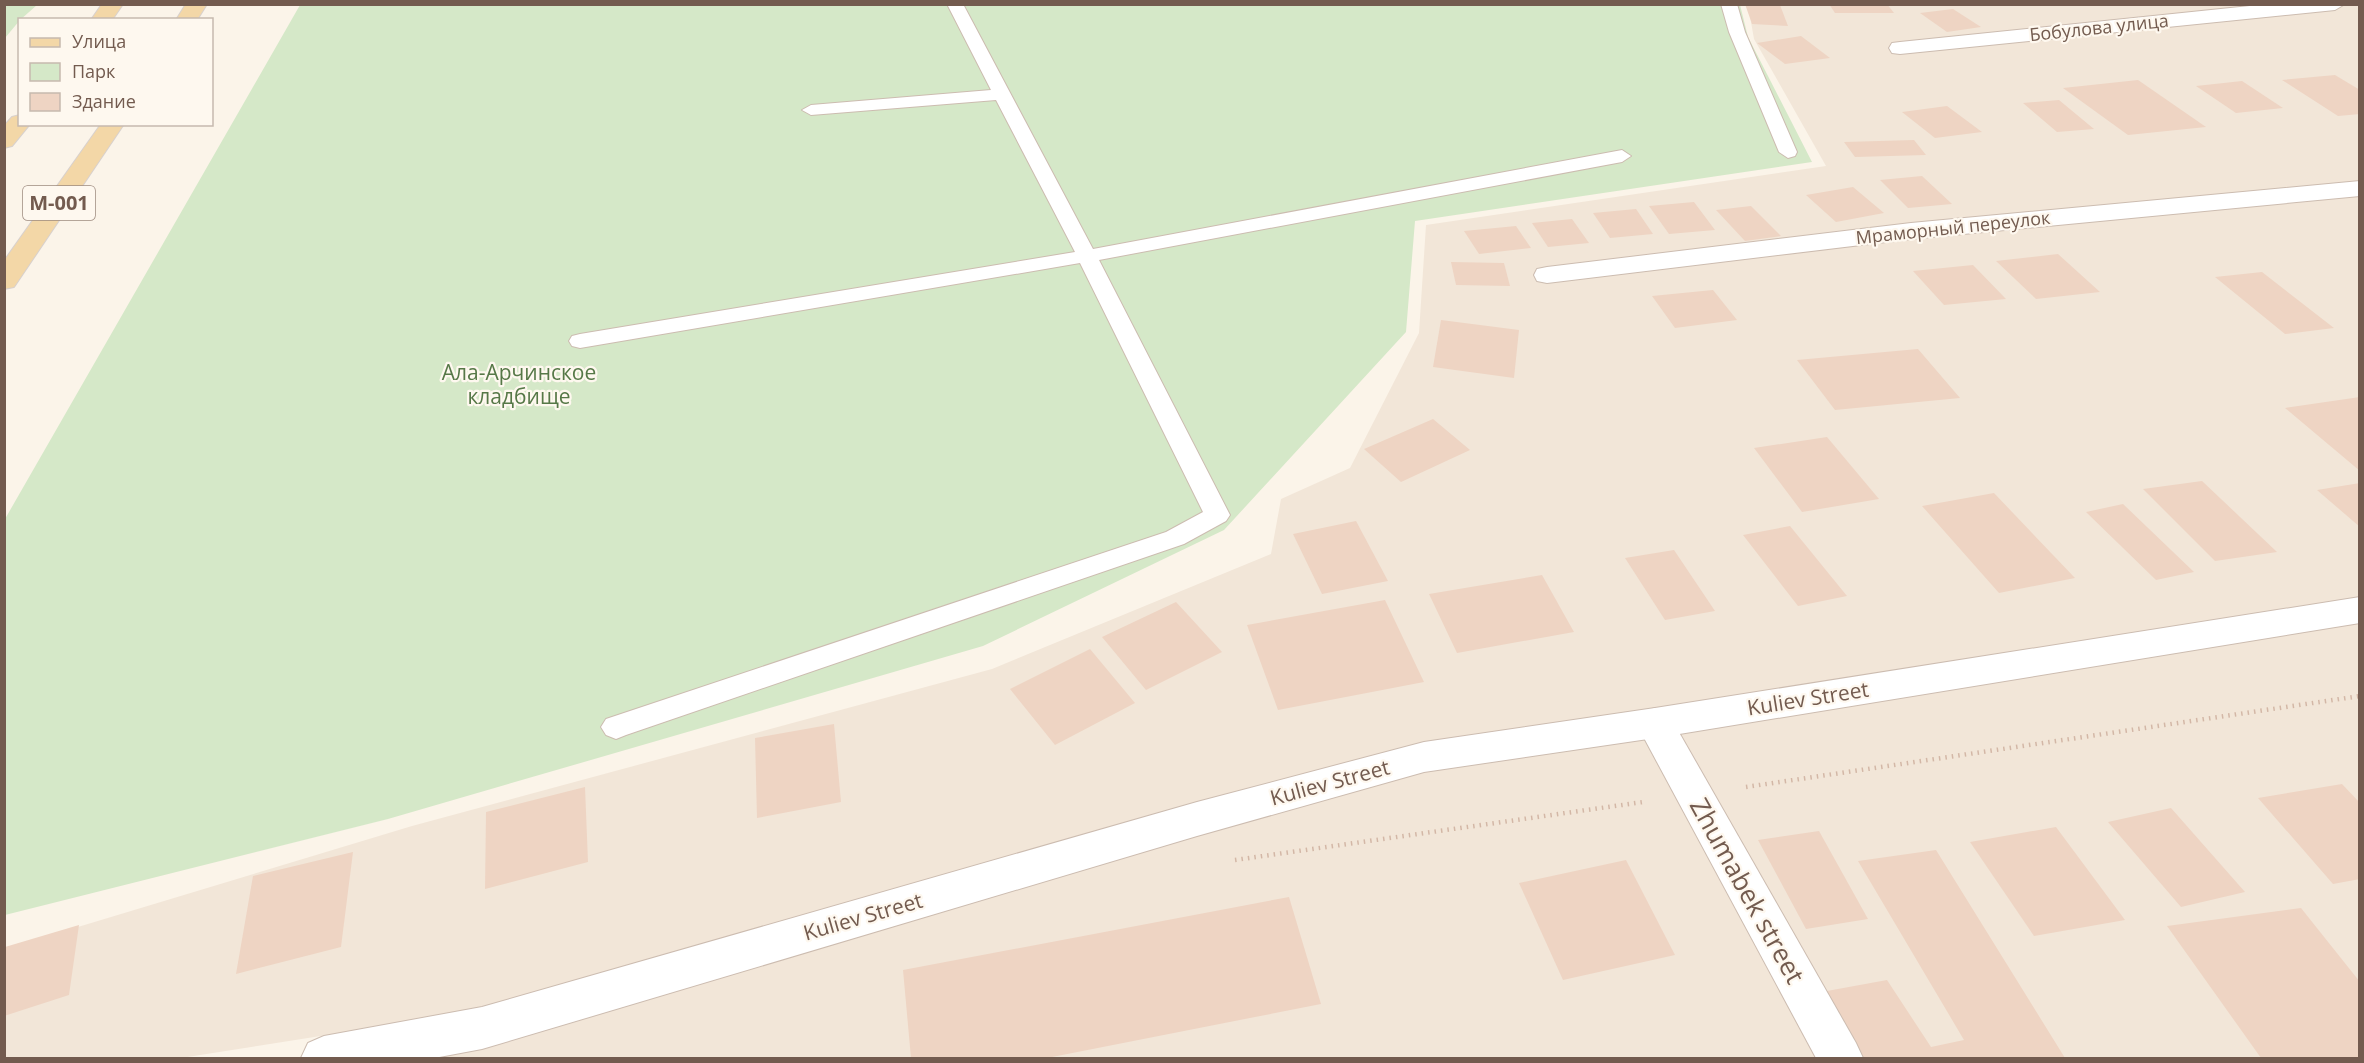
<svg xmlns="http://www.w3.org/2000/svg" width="2364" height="1063" font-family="'Open Sans',sans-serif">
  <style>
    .residential { fill: #f2e6d8 }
    .green { fill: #d5e8c8 }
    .building { fill: #eed4c3 }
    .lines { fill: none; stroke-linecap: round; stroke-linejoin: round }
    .service-casing { stroke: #ccbcb0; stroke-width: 2 }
    .minor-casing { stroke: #ccbcb0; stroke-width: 2 }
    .tertiary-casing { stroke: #ccbcb0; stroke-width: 2 }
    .primary-casing { stroke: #d8d1ce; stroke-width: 2 }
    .path { stroke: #d3b7a6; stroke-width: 4.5; stroke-dasharray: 1.5 5; stroke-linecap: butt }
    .service { fill: #fff; fill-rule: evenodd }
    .minor { fill: #fff; fill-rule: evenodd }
    .tertiary { fill: #fff; fill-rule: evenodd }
    .primary { fill: #f3d7a7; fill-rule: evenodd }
    .labels { text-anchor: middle; stroke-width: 4.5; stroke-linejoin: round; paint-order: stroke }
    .far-street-label { font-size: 18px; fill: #735b4f; stroke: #fef8ef }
    .shield { fill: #fef8ef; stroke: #9d8a7f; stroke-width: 1.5 }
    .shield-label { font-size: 20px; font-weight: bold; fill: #735b4f }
    .park-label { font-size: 21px; fill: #567847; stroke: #fef8ef }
    .street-label { font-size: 21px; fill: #735b4f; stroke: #fef8ef }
    .near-street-label { font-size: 26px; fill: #735b4f; stroke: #fef8ef }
  </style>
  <rect width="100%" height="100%" fill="#fbf4e9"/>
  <polygon class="residential" points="1748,5 2359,5 2359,1058 361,1058 365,1029 181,1058 5,1058 5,949 412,826 992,669 1271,554 1281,499 1350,468 1419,333 1426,225 1826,166 1754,39"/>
  <g class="green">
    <polygon points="5,4 37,5 20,20 5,38"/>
    <polygon points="300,5 1740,5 1748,37 1812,162 1415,221 1406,332 1224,530 983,646 388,819 5,915 5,519"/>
  </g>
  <g class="building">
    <polygon points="1745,4 1780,5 1788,26 1752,24"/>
    <polygon points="1829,4 1887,4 1894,13 1835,13"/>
    <polygon points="1953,9 1981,27 1947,32 1920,13"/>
    <polygon points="1801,36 1830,58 1785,64 1757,43"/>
    <polygon points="2335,75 2360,90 2360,114 2338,116 2282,80"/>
    <polygon points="2138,80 2206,127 2128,135 2063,88"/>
    <polygon points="2242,81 2283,108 2236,113 2196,86"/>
    <polygon points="2059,100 2094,129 2057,132 2023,103"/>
    <polygon points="1947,106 1982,132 1935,138 1902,112"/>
    <polygon points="1914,140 1926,155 1855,157 1844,142"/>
    <polygon points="1922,176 1952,204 1908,208 1880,180"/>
    <polygon points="1853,187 1884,213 1836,222 1806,195"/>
    <polygon points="1694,202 1715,230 1669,234 1649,206"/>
    <polygon points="1751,206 1781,236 1745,241 1716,210"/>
    <polygon points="1636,209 1653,234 1610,238 1593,213"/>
    <polygon points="1572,219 1589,243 1548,247 1532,223"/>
    <polygon points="1516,226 1531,248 1479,254 1464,231"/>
    <polygon points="2058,254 2100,292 2036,299 1996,261"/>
    <polygon points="1451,262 1504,263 1510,286 1456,285"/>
    <polygon points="1973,265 2006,299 1944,305 1913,271"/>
    <polygon points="2262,272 2334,328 2285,334 2215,277"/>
    <polygon points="1713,290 1737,320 1675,328 1652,296"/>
    <polygon points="1441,320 1519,330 1514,378 1433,367"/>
    <polygon points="1918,349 1960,398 1835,410 1797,360"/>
    <polygon points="2360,397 2360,471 2285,408"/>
    <polygon points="1433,419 1470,450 1401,482 1364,449"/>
    <polygon points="1827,437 1879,499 1802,512 1754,448"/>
    <polygon points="2202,481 2277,552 2215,561 2143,489"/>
    <polygon points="2360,483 2360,527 2317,490"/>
    <polygon points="1994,493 2075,578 1999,593 1922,506"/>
    <polygon points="2123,504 2194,572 2156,580 2086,512"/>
    <polygon points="1356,521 1388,581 1322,594 1293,534"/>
    <polygon points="1790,526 1847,596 1798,606 1743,535"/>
    <polygon points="1674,550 1715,611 1665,620 1625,558"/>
    <polygon points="1542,575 1574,632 1457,653 1429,594"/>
    <polygon points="1385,600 1424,682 1278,710 1247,625"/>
    <polygon points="1176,602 1222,652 1146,690 1102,637"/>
    <polygon points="1090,649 1135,703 1055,745 1010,689"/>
    <polygon points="834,724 841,802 757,818 755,738"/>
    <polygon points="2342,784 2360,803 2360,879 2333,884 2258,798"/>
    <polygon points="585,787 588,862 485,889 486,812"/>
    <polygon points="2171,808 2245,892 2181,907 2108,822"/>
    <polygon points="2056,827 2125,920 2034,936 1970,842"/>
    <polygon points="1819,831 1868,919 1806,929 1758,840"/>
    <polygon points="1936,850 2065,1058 1854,1058 1816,993 1887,980 1931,1047 1964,1040 1858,861"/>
    <polygon points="353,852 341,947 236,974 253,876"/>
    <polygon points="1626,860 1675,955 1563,980 1519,883"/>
    <polygon points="1289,897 1321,1004 1047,1058 911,1058 903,970"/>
    <polygon points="2301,908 2360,982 2360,1058 2261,1058 2167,926"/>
    <polygon points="79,925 69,995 4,1016 5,947"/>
  </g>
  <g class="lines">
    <g class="service-casing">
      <g id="service">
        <polygon points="947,4 963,4 1093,249 1622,150 1631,156 1622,162 1099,260 1230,515 1226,521 1184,544 626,735 616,739 606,735 601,727 606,719 1166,532 1203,512 1080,263 580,348 572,346 569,341 572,336 580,334 1075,252 996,100 811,115 802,110 811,105 991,90"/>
        <polygon points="1721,4 1737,4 1745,32 1797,152 1795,156 1788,158 1779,152 1729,32"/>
      </g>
    </g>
    <g class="minor-casing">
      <g id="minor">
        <polygon points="2269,4 2345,4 2335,10 1900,54 1892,53 1889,48 1892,43 1900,42"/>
        <polygon points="2360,181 2360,196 1911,239 1547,283 1537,281 1534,275 1537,269 1547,267 1911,223"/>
        <polygon points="1655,708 1668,713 1856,1043 1863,1058 1816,1058 1636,723 1642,713"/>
      </g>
    </g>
    <g class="tertiary-casing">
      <polygon id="tertiary" points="2360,597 2360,623 1655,738 1424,772 1197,836 482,1049 434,1058 301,1058 308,1043 324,1036 482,1007 1197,802 1424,742 1655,708"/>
    </g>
    <g class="primary-casing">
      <g id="primary">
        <polygon points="102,4 123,4 112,20 91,20"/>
        <polygon points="186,4 207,4 197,20 176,20"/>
        <polygon points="20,115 20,124 30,124 12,146 4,148 4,126 12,117"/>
        <polygon points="101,124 124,124 14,287 4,289 4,261"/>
      </g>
    </g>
    <g class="path">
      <polyline points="1746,787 2360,696"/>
      <polyline points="1235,860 1643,802"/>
    </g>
    <use href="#service" class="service"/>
    <use href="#minor" class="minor"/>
    <use href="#tertiary" class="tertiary"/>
    <use href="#primary" class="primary"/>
  </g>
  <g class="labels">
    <g class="far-street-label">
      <text transform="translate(2099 28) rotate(-6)" y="6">Бобулова улица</text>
      <text transform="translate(1953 228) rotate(-6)" y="6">Мраморный переулок</text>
    </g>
    <rect class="shield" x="23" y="186" width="72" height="34" rx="4.5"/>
    <g class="shield-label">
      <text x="59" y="210">М-001</text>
    </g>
    <g class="park-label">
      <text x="519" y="380">Ала-Арчинское<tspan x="519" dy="24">кладбище</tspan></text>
    </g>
    <g class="street-label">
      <text transform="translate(1808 699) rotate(-9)" y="7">Kuliev Street</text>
      <text transform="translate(1330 783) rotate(-15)" y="7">Kuliev Street</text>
      <text transform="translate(863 917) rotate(-16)" y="7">Kuliev Street</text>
    </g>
    <g class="near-street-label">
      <text transform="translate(1747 891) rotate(61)" y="9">Zhumabek street</text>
    </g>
  </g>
  <rect width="2364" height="1063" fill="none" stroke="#735b4f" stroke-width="12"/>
  <rect x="18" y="18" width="195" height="108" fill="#fef8ef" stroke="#c6b9af" stroke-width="1.5"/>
  <rect x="30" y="38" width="30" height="9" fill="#f3d7a7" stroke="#c6b9af" stroke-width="1.5"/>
  <text x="72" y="48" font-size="18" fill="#735b4f">Улица</text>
  <rect x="30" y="63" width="30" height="18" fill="#d5e8c8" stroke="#c6b9af" stroke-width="1.5"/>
  <text x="72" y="78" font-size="18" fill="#735b4f">Парк</text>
  <rect x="30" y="93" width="30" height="18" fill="#eed4c3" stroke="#c6b9af" stroke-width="1.5"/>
  <text x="72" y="108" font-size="18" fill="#735b4f">Здание</text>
</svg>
